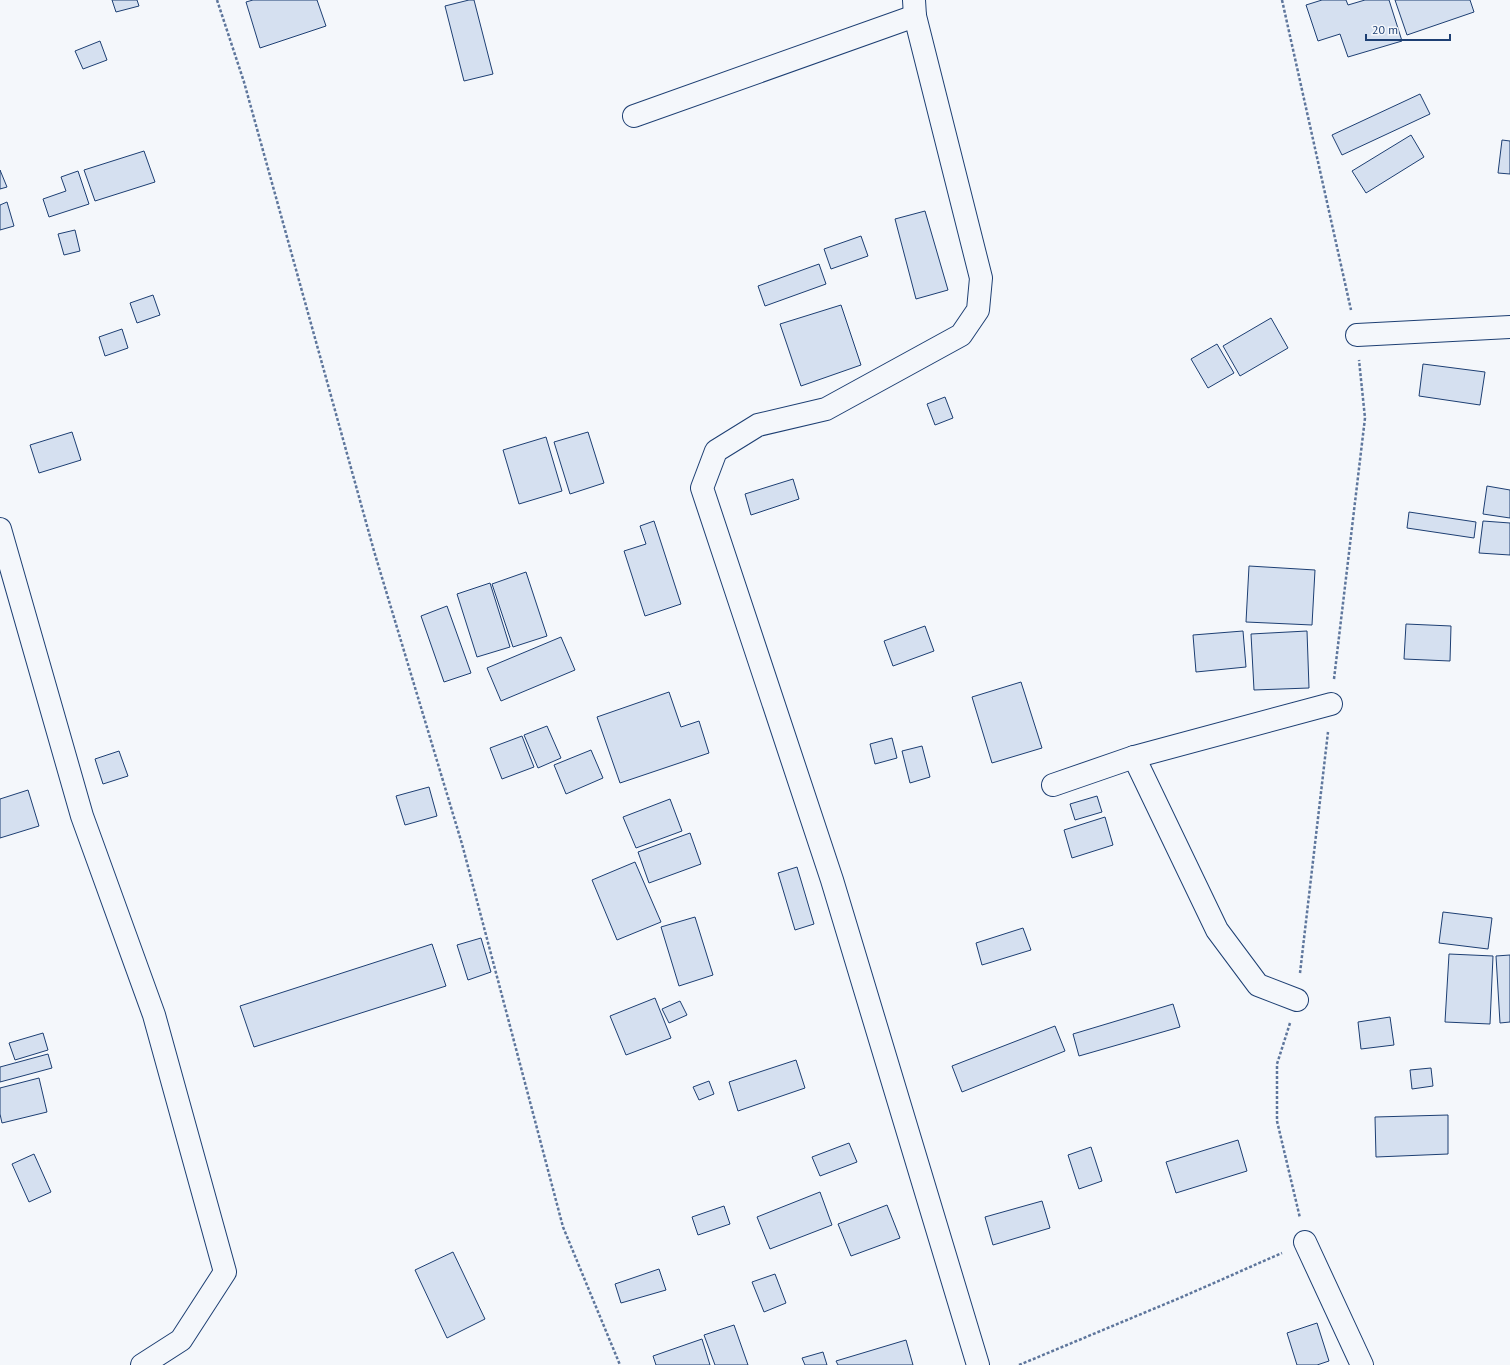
<svg xmlns="http://www.w3.org/2000/svg" width="1510" height="1365" font-family="'PT Sans',sans-serif">
  <style>
    .building { fill: #d5e0f0; stroke: #1d3f73 }
    .lines { fill: none; stroke-linecap: round; stroke-linejoin: round }
    .minor-casing { stroke: #1d3f73; stroke-width: 24 }
    .path { stroke: #5e769c; stroke-width: 2.5; stroke-dasharray: 3 2; stroke-linecap: butt }
    .minor { stroke: #f4f7fb; stroke-width: 22 }
  </style>
  <rect width="100%" height="100%" fill="#f4f7fb"/>
  <g class="building">
    <polygon points="112,0 137,0 139,6 116,12"/>
    <polygon points="253,0 317,0 326,26 260,48 246,2"/>
    <polygon points="469,0 474,0 493,74 464,81 445,6"/>
    <polygon points="1322,0 1346,0 1348,5 1365,0 1389,0 1402,41 1348,57 1340,34 1318,41 1306,5"/>
    <polygon points="1395,0 1470,0 1474,12 1407,35"/>
    <polygon points="100,41 107,60 83,69 75,51"/>
    <polygon points="1420,94 1430,114 1342,155 1332,135"/>
    <polygon points="1411,135 1424,157 1366,193 1352,171"/>
    <polygon points="1502,140 1510,141 1510,174 1498,173"/>
    <polygon points="144,151 155,182 95,201 84,170"/>
    <polygon points="0,170 7,187 0,189"/>
    <polygon points="78,171 89,204 49,217 43,199 66,191 61,177"/>
    <polygon points="7,202 14,226 0,230 0,205"/>
    <polygon points="925,211 948,290 916,299 895,219"/>
    <polygon points="75,230 80,251 64,255 58,234"/>
    <polygon points="861,236 868,256 831,269 824,249"/>
    <polygon points="819,264 826,284 765,306 758,286"/>
    <polygon points="153,295 160,315 137,323 130,303"/>
    <polygon points="841,305 861,365 801,386 780,324"/>
    <polygon points="1271,318 1288,348 1240,376 1223,346"/>
    <polygon points="122,329 128,348 105,356 99,337"/>
    <polygon points="1217,344 1234,373 1208,388 1191,359"/>
    <polygon points="1423,364 1485,372 1480,405 1419,396"/>
    <polygon points="945,397 953,418 935,425 927,404"/>
    <polygon points="72,432 81,460 39,473 30,445"/>
    <polygon points="588,432 604,483 570,494 554,442"/>
    <polygon points="546,437 562,491 519,504 503,450"/>
    <polygon points="793,479 799,499 751,515 745,494"/>
    <polygon points="1487,486 1510,490 1510,518 1483,514"/>
    <polygon points="1409,512 1476,522 1474,538 1407,528"/>
    <polygon points="654,521 681,604 645,616 624,551 646,544 640,526"/>
    <polygon points="1483,521 1510,523 1510,555 1479,553"/>
    <polygon points="1249,566 1315,570 1312,625 1246,622"/>
    <polygon points="526,572 547,636 513,647 492,584"/>
    <polygon points="490,583 510,647 477,657 457,594"/>
    <polygon points="447,606 471,673 444,682 421,616"/>
    <polygon points="1406,624 1451,626 1450,661 1404,659"/>
    <polygon points="925,626 934,651 893,666 884,641"/>
    <polygon points="1243,631 1246,667 1196,672 1193,635"/>
    <polygon points="1307,631 1309,688 1254,690 1251,634"/>
    <polygon points="561,637 575,670 501,701 487,668"/>
    <polygon points="1021,682 1042,748 992,763 972,697"/>
    <polygon points="669,692 681,727 699,721 709,753 620,783 597,717"/>
    <polygon points="547,726 561,758 538,768 524,735"/>
    <polygon points="522,736 534,767 502,779 490,748"/>
    <polygon points="892,738 897,758 875,764 870,744"/>
    <polygon points="922,746 930,777 910,783 902,751"/>
    <polygon points="591,750 603,778 566,794 554,765"/>
    <polygon points="119,751 128,776 103,784 95,759"/>
    <polygon points="429,787 437,816 405,825 396,796"/>
    <polygon points="28,790 39,826 0,838 0,799"/>
    <polygon points="1097,796 1102,812 1075,820 1070,804"/>
    <polygon points="670,799 682,831 636,848 623,817"/>
    <polygon points="1105,817 1113,845 1072,858 1064,830"/>
    <polygon points="690,833 701,864 649,883 638,852"/>
    <polygon points="635,862 661,922 617,940 592,880"/>
    <polygon points="797,867 814,924 795,930 778,873"/>
    <polygon points="1443,912 1492,918 1488,949 1439,943"/>
    <polygon points="695,917 713,975 679,986 661,927"/>
    <polygon points="1023,928 1031,950 982,965 976,943"/>
    <polygon points="481,938 491,972 468,980 457,945"/>
    <polygon points="432,944 446,986 254,1047 240,1006"/>
    <polygon points="1449,954 1493,956 1490,1024 1445,1022"/>
    <polygon points="1510,955 1510,1022 1500,1023 1496,956"/>
    <polygon points="655,998 671,1038 626,1055 610,1016"/>
    <polygon points="680,1001 687,1015 669,1023 662,1009"/>
    <polygon points="1173,1004 1180,1027 1079,1056 1073,1034"/>
    <polygon points="1390,1017 1394,1045 1361,1049 1358,1022"/>
    <polygon points="1055,1026 1065,1051 962,1092 952,1066"/>
    <polygon points="43,1033 48,1050 15,1060 9,1043"/>
    <polygon points="48,1054 52,1068 0,1082 0,1067"/>
    <polygon points="796,1060 805,1088 738,1111 729,1082"/>
    <polygon points="1431,1068 1433,1086 1412,1089 1410,1070"/>
    <polygon points="39,1078 47,1112 2,1123 0,1114 0,1088"/>
    <polygon points="709,1081 714,1094 699,1100 693,1087"/>
    <polygon points="1448,1115 1448,1154 1376,1157 1375,1117"/>
    <polygon points="1238,1140 1247,1171 1176,1193 1166,1162"/>
    <polygon points="849,1143 857,1162 820,1176 812,1157"/>
    <polygon points="1091,1147 1102,1181 1079,1189 1068,1155"/>
    <polygon points="34,1154 51,1192 29,1202 12,1164"/>
    <polygon points="820,1192 832,1225 770,1249 757,1217"/>
    <polygon points="1042,1201 1050,1228 993,1245 985,1217"/>
    <polygon points="887,1205 900,1238 851,1256 838,1224"/>
    <polygon points="724,1206 730,1224 698,1235 692,1217"/>
    <polygon points="453,1252 485,1319 447,1338 415,1270"/>
    <polygon points="659,1269 666,1290 621,1303 615,1284"/>
    <polygon points="775,1274 786,1303 764,1312 752,1282"/>
    <polygon points="1317,1323 1329,1361 1317,1365 1297,1365 1287,1333"/>
    <polygon points="734,1325 748,1365 715,1365 704,1335"/>
    <polygon points="702,1339 710,1365 656,1365 653,1356"/>
    <polygon points="906,1340 913,1365 838,1365 836,1361"/>
    <polygon points="823,1352 827,1365 805,1365 802,1358"/>
  </g>
  <g class="lines">
    <g class="minor-casing">
      <g id="minor">
        <polyline points="914,0 915,16 981,278 978,310 961,335 826,409 758,425 716,451 702,488 832,880 978,1365"/>
        <polyline points="634,116 915,16"/>
        <polyline points="1357,335 1510,327"/>
        <polyline points="0,529 82,816 154,1015 225,1272 181,1340 142,1365"/>
        <polyline points="1134,757 1217,930 1258,985 1297,1000"/>
        <polyline points="1053,785 1134,757 1331,704"/>
        <polyline points="1305,1242 1362,1365"/>
      </g>
    </g>
    <g class="path">
      <polyline points="217,0 244,82 374,551 462,844 563,1227 620,1365"/>
      <polyline points="1282,0 1351,310"/>
      <polyline points="1334,679 1365,418 1359,360"/>
      <polyline points="1300,973 1328,732"/>
      <polyline points="1290,1023 1277,1064 1277,1121 1300,1218"/>
      <polyline points="1019,1365 1182,1297 1282,1253"/>
    </g>
    <use href="#minor" class="minor"/>
  </g>
  <path d="M1366 34v6h84v-6" fill="none" stroke="#1d3f73" stroke-width="2"/>
  <text x="1372" y="34" font-size="12" fill="#1d3f73" stroke="#f4f7fb" stroke-width="3" paint-order="stroke">20 m</text>
</svg>
